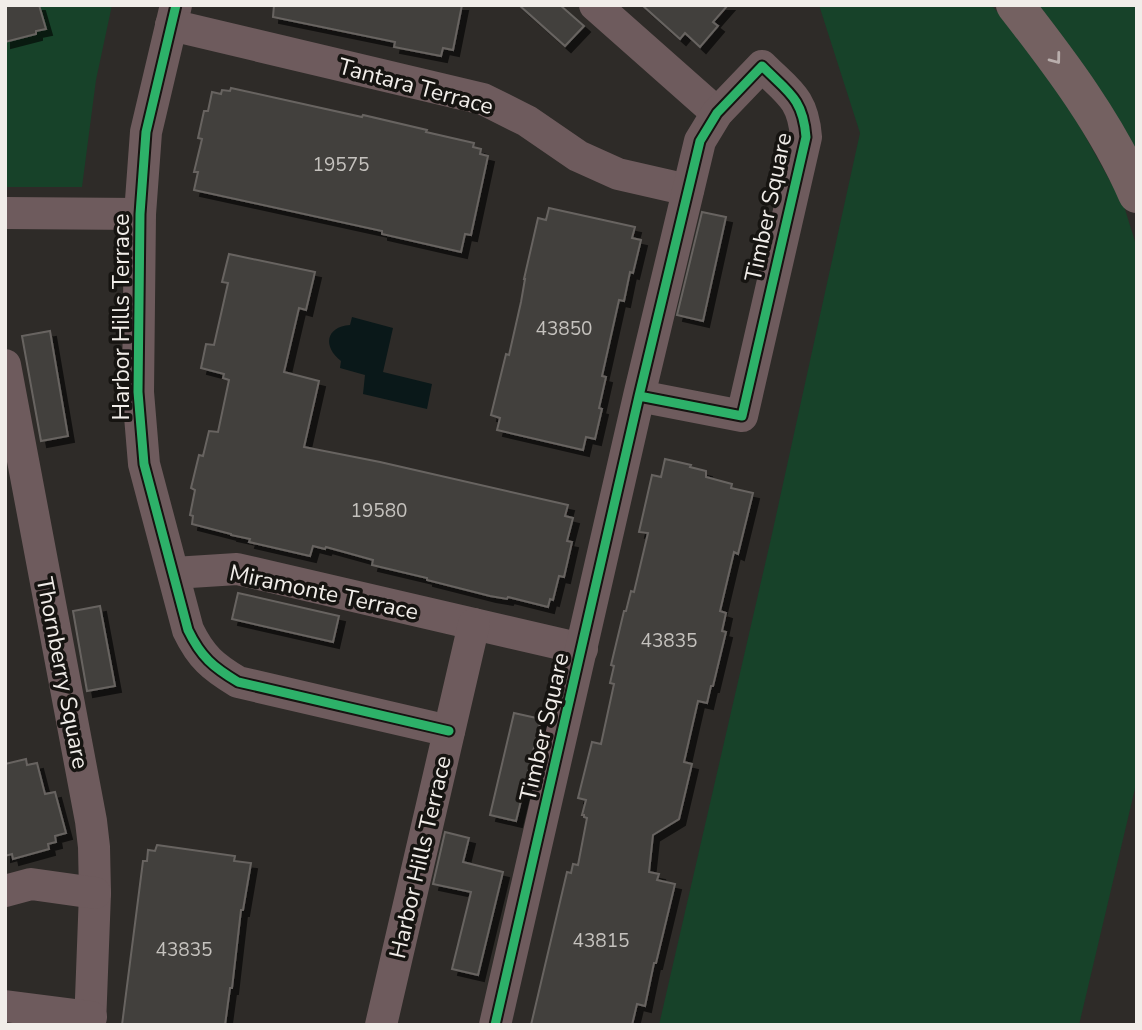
<svg xmlns="http://www.w3.org/2000/svg" width="1142" height="1030" font-family="'Nunito Sans',sans-serif">
  <style>
    .green { fill: #174229 }
    .water { fill: #0a1819 }
    .building { fill: #42403d; stroke: #676461; stroke-width: 2; filter: url(#shadow) }
    .lines { fill: none; stroke-linecap: round; stroke-linejoin: round }
    .minor { stroke: #6e5b5d; stroke-width: 32 }
    .motorway { stroke: #746161; stroke-width: 38 }
    .cycleway-casing { stroke: #161411; stroke-width: 13 }
    .cycleway { stroke: #2db169; stroke-width: 9 }
    .oneway { stroke: #b9aeac }
    .labels { text-anchor: middle; stroke-width: 7; stroke-linejoin: round; paint-order: stroke }
    .number-label { font-size: 19px; fill: #c5c2be }
    .street-label { font-size: 23px; fill: #f1ede9; stroke: #161411 }
  </style>
  <defs>
    <filter id="shadow"><feDropShadow dx="6" dy="6" stdDeviation="0" flood-color="#0009"/></filter>
  </defs>
  <rect width="100%" height="100%" fill="#2e2b28"/>
  <g class="green">
    <polygon points="5,5 112,5 96,80 82,187 5,187"/>
    <polygon points="819,5 991,5 1043,60 1124,206 1137,248 1137,780 1079,1025 659,1025 772,534 860,133"/>
    <polygon points="1032,5 1137,5 1137,159"/>
  </g>
  <path class="water" d="M352,317L393,328L383,372L432,384L427,409L363,394L365,375L340,368L341,361C323,347 325,327 350,325Z"/>
  <g class="building">
    <polygon points="5,5 39,5 46,29 36,31 36,34 5,42"/>
    <polygon points="274,5 462,5 453,50 443,48 441,56 394,47 395,42 273,17"/>
    <polygon points="519,5 560,5 584,26 565,46"/>
    <polygon points="642,5 728,5 713,22 718,26 700,47 685,33 680,39"/>
    <polygon points="231,88 362,117 363,115 427,130 426,132 474,143 473,147 481,149 480,154 488,156 471,235 465,234 461,252 382,234 382,231 194,190 198,172 194,172 202,139 198,138 204,111 208,111 212,92 221,94 222,90 230,91"/>
    <polygon points="549,208 635,227 632,238 641,240 633,273 630,272 624,301 619,300 602,376 606,377 599,408 602,409 595,439 586,437 583,450 497,430 500,418 491,415 506,354 509,355 521,302 525,279 524,279 538,218 546,220"/>
    <polygon points="702,212 726,217 703,321 677,315"/>
    <polygon points="229,254 315,272 306,310 299,308 284,372 319,381 304,447 380,462 568,505 565,516 573,518 567,541 572,542 564,577 559,576 553,600 550,599 548,607 508,597 507,599 490,596 427,580 427,578 372,565 373,560 326,547 325,549 313,546 310,556 249,542 250,539 231,535 231,534 192,524 193,516 190,515 195,490 191,488 199,455 203,456 209,431 218,432 229,380 223,378 224,374 201,368 206,344 214,345 228,283 222,282"/>
    <polygon points="50,331 68,436 41,441 22,336"/>
    <polygon points="665,459 691,465 690,467 706,471 706,477 732,484 731,488 753,493 738,554 734,552 720,611 726,613 722,631 726,632 713,686 711,686 707,703 698,701 684,762 692,764 679,819 653,835 649,872 659,874 657,880 675,884 656,963 654,963 645,1006 637,1004 632,1025 531,1025 567,872 571,873 573,864 578,865 587,818 584,817 584,815 582,815 586,800 578,798 592,742 601,744 614,684 610,683 614,666 611,665 624,611 626,611 631,591 634,592 648,533 639,532 652,475 661,477"/>
    <polygon points="238,593 339,616 333,642 232,619"/>
    <polygon points="100,606 115,686 87,691 73,611"/>
    <polygon points="514,713 541,719 516,821 490,815"/>
    <polygon points="26,759 27,765 37,763 45,794 55,792 66,833 55,836 56,842 48,844 49,849 13,859 12,854 5,856 5,764"/>
    <polygon points="445,832 469,838 463,862 503,872 478,975 452,969 471,892 433,884"/>
    <polygon points="157,845 235,856 234,861 251,863 243,910 241,910 232,988 230,988 225,1025 122,1025 143,861 147,861 148,850 155,851"/>
  </g>
  <g class="lines">
    <g class="minor">
      <path d="M176,5L146,132L140,214L138,392L144,464L188,630C201,657 213,667 238,682L449,731"/>
      <polyline points="595,5 717,113"/>
      <polyline points="171,25 483,99 527,121 578,156 618,174 688,190"/>
      <polyline points="5,213 140,214"/>
      <polyline points="5,365 91,821 94,847 95,893 90,1025"/>
      <polyline points="174,573 237,569 582,649"/>
      <polyline points="5,891 31,884 95,893"/>
      <polyline points="5,1006 91,1017"/>
      <polyline points="381,1025 474,624"/>
      <path d="M495,1025L639,396L700,141L717,113L762,66C788,92 803,98 806,137L742,416L639,396"/>
    </g>
    <path class="motorway" d="M1015,5C1061,64 1107,125 1137,194"/>
    <g class="cycleway-casing">
      <g id="cycleway">
        <path d="M176,5L146,132L140,214L138,392L144,464L188,630C201,657 213,667 238,682L449,731"/>
        <path d="M495,1025L639,396L700,141L717,113L762,66C788,92 803,98 806,137L742,416L639,396"/>
      </g>
    </g>
    <use href="#cycleway" class="cycleway"/>
  </g>
  <defs><path id="oneway-chevron" d="M-2-3.5L2.5 0L-2 3.5" fill="none" stroke-width="1.6" stroke-linecap="round" stroke-linejoin="round" transform="scale(1.75)"/></defs>
  <use class="oneway" href="#oneway-chevron" transform="translate(1056 59) rotate(53)"/>
  <g class="labels">
    <g class="number-label">
      <text x="341" y="171">19575</text>
      <text x="564" y="335">43850</text>
      <text x="379" y="517">19580</text>
      <text x="669" y="647">43835</text>
      <text x="601" y="947">43815</text>
      <text x="184" y="956">43835</text>
    </g>
    <g class="street-label">
      <text transform="translate(416 86) rotate(15)" y="8">Tantara Terrace</text>
      <text transform="translate(768 207) rotate(-78)" y="8">Timber Square</text>
      <text transform="translate(121 317) rotate(-90)" y="8">Harbor Hills Terrace</text>
      <text transform="translate(324 592) rotate(12)" y="8">Miramonte Terrace</text>
      <text transform="translate(63 673) rotate(79)" y="8">Thornberry Square</text>
      <text transform="translate(544 727) rotate(-77)" y="8">Timber Square</text>
      <text transform="translate(420 857) rotate(-77)" y="8">Harbor Hills Terrace</text>
    </g>
  </g>
  <rect width="1142" height="1030" fill="none" stroke="#f1ede9" stroke-width="14"/>
</svg>
